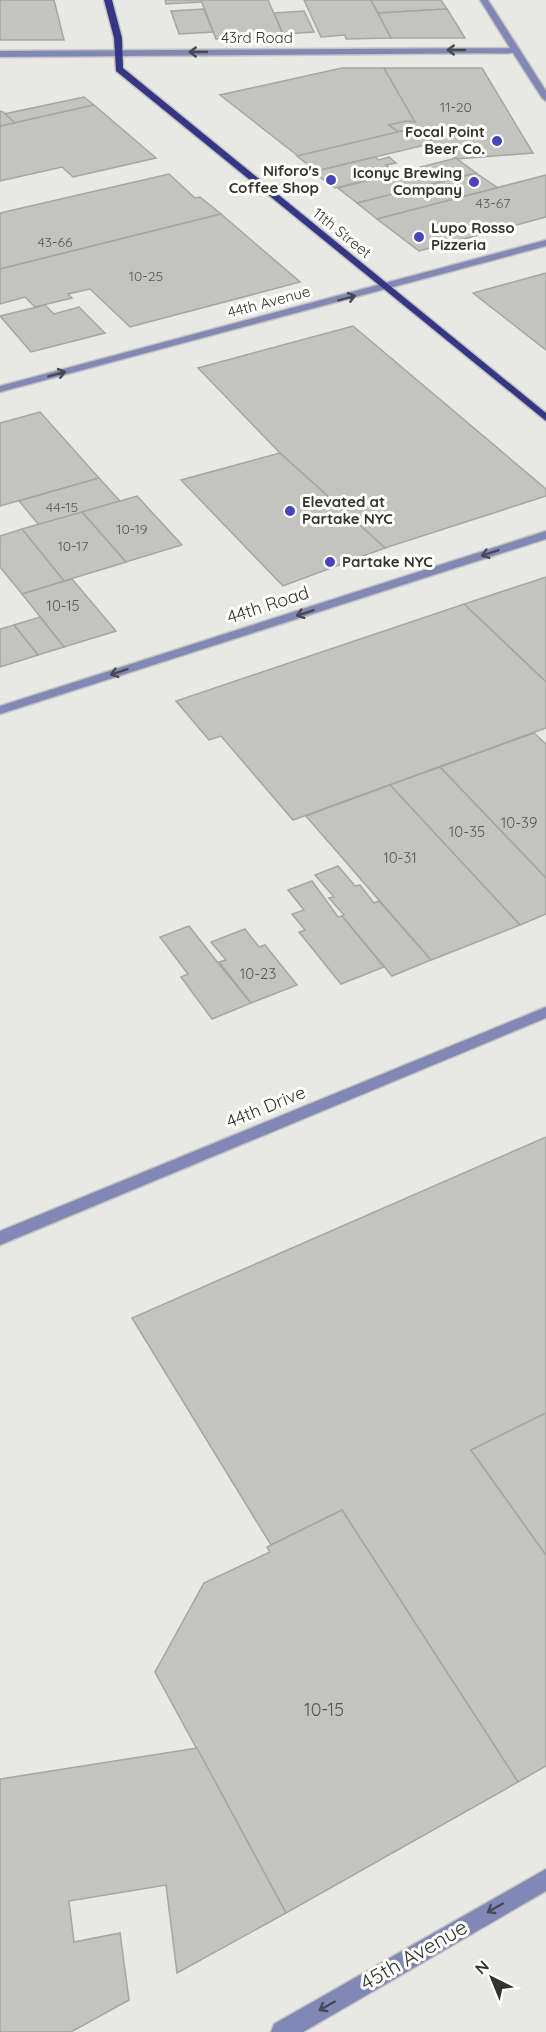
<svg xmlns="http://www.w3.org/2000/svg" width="546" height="2032" font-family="Quicksand,sans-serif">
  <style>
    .building { fill: #c3c4c0; stroke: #a5a6a2; stroke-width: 1.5 }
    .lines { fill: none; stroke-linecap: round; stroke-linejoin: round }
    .minor-casing { stroke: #c4c4c0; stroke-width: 3 }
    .major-casing { stroke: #c4c4c0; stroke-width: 3 }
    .minor { fill: #8288b6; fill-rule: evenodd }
    .major { fill: #363686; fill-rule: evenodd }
    .oneway { stroke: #474853 }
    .poi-dot { fill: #4844ba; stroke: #fffffe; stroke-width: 2 }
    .labels { text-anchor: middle; stroke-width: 6; stroke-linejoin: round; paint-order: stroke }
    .far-number-label { font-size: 14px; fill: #575756 }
    .far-street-label { font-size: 15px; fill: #333332; stroke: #fffffe }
    .far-poi-label { font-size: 15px; font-weight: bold; fill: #333332; stroke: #fffffe; text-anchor: end }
    .number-label { font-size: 15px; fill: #575756 }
    .street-label { font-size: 18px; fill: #333332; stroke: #fffffe }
    .near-number-label { font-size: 18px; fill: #575756 }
    .near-street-label { font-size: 21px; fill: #333332; stroke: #fffffe }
  </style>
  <rect width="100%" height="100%" fill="#e8e8e4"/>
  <g class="building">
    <polygon points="0,0 54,0 64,40 0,40"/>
    <polygon points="165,0 201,0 201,2 166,4"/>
    <polygon points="201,0 268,0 285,39 216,39"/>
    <polygon points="304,0 371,0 391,38 346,39 345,35 321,37"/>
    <polygon points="371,0 441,0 447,9 378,13"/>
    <polygon points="204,9 213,32 179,34 171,11"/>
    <polygon points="447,9 465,38 391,38 378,13"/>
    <polygon points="304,11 314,32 283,34 274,13"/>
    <polygon points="342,68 384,68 415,122 406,121 389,125 399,132 298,156 220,95"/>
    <polygon points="384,68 482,68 533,153 457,159 414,128 399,132 389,125 406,121 415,122"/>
    <polygon points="84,97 94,105 15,123 4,114"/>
    <polygon points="94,105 156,158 73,177 62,167 0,181 0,126"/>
    <polygon points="0,111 3,112 15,123 0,126"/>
    <polygon points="414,128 434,143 316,171 297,156"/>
    <polygon points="375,157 379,160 389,157 396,163 386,165 396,173 335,188 313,172"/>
    <polygon points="456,158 476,173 357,203 338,188"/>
    <polygon points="476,173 498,188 377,219 357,203"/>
    <polygon points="169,174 195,198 200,197 221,214 0,269 0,213"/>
    <polygon points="546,175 546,217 419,251 377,219"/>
    <polygon points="221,214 300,282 130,327 90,289 68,294 72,298 35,307 25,297 0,304 0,269"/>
    <polygon points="546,273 546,350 473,293"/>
    <polygon points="45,305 54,314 79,307 105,333 31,352 0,316"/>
    <polygon points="353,326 546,489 546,496 385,548 280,453 198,368"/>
    <polygon points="40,412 99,478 0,506 0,423"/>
    <polygon points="280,453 385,548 283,586 181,480"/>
    <polygon points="99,478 120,501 39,525 19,501"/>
    <polygon points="137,496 182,545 126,562 82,512"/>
    <polygon points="82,512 126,562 64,581 22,529"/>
    <polygon points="22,529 64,581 22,594 0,567 0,536"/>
    <polygon points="546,577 546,682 464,604"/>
    <polygon points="72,579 116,631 64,647 22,594"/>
    <polygon points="464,604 546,682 546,728 293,820 221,736 209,740 176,701"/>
    <polygon points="40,617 64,647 38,655 14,625"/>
    <polygon points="14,625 38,655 0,667 0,629"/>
    <polygon points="534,733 546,744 546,878 440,767"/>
    <polygon points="440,767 546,878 546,914 520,925 390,785"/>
    <polygon points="390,785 520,925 431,960 306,816"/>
    <polygon points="338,866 355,886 360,885 374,903 379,901 431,960 392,976 342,916 344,915 329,898 334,897 315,875"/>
    <polygon points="312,881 338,917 342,916 384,967 341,984 299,932 305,930 292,914 304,910 288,890"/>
    <polygon points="189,926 218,963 251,1003 212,1019 181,977 188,974 160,937"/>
    <polygon points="245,929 259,947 265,945 297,985 251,1003 219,962 226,960 211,942"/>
    <polygon points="546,1137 546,1413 471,1450 546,1555 546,1766 518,1782 342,1510 271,1545 132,1318"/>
    <polygon points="546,1413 546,1555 471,1450"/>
    <polygon points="342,1510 518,1782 286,1913 155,1672 204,1583 270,1552 267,1547"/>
    <polygon points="197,1748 286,1913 177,1973 166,1885 69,1901 74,1942 120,1933 129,2000 71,2032 0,2032 0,1779"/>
  </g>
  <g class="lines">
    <g class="minor-casing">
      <g id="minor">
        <polygon points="480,0 488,0 546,91 546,101 542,98 513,53 0,57 0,51 510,48"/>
        <polygon points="546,240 546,246 0,392 0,386"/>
        <polygon points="546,531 546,539 0,714 0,706"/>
        <polygon points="546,1007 546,1018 0,1245 0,1231"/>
        <polygon points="546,1869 546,1891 303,2032 271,2032 274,2024"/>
      </g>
    </g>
    <g class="major-casing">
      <polygon id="major" points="104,0 112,0 122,38 123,68 546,413 546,421 116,71 114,38"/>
    </g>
    <use href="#minor" class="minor"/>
    <use href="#major" class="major"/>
  </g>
  <defs><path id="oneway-shaft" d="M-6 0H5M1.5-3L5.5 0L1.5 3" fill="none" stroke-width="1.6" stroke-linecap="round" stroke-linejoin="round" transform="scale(1.5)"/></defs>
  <g class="oneway">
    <use href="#oneway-shaft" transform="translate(456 50) rotate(180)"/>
    <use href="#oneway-shaft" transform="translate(198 52) rotate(180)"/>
    <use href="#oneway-shaft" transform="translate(347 298) rotate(-15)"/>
    <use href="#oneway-shaft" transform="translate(57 374) rotate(-15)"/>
    <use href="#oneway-shaft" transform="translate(490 553) rotate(162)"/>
    <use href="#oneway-shaft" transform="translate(305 613) rotate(162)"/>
    <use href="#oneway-shaft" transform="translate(119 672) rotate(162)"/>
    <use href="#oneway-shaft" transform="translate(495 1908) rotate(150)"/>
    <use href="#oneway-shaft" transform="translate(327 2006) rotate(150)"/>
  </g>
  <g class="poi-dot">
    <circle cx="497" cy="141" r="6"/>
    <circle cx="331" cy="180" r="6"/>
    <circle cx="474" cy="182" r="6"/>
    <circle cx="419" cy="237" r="6"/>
    <circle cx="290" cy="511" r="6"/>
    <circle cx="330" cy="562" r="6"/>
  </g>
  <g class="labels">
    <g class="far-number-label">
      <text x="456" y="112">11-20</text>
      <text x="493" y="208">43-67</text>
      <text x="55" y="247">43-66</text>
      <text x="146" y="281">10-25</text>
      <text x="62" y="512">44-15</text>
      <text x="132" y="534">10-19</text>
      <text x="73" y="551">10-17</text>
    </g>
    <g class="far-street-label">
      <text x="257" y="43">43rd Road</text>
      <text transform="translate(342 233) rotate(39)" y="5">11th Street</text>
      <text transform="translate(269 302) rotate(-15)" y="5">44th Avenue</text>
    </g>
    <g class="far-poi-label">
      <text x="485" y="137">Focal Point<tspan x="485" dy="17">Beer Co.</tspan></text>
      <text x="319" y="176">Niforo's<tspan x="319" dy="17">Coffee Shop</tspan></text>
      <text x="462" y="178">Iconyc Brewing<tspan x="462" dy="17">Company</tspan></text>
      <text x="431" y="233" text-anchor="start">Lupo Rosso<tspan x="431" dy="17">Pizzeria</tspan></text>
      <text x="302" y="507" text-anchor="start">Elevated at<tspan x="302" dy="17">Partake NYC</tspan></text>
      <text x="342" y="567" text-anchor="start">Partake NYC</text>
    </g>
    <g class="number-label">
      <text x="63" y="611">10-15</text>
      <text x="519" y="828">10-39</text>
      <text x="467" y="837">10-35</text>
      <text x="400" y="863">10-31</text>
      <text x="258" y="979">10-23</text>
    </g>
    <g class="street-label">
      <text transform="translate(268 605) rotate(-18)" y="6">44th Road</text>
      <text transform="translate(266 1107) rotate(-22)" y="6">44th Drive</text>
    </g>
    <g class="near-number-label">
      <text x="324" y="1716">10-15</text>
    </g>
    <g class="near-street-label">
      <text transform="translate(414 1955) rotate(-30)" y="7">45th Avenue</text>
    </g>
  </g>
  <g transform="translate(492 1978) rotate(317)" stroke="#fffffe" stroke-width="4.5" paint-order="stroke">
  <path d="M0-4.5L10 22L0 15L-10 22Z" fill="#333332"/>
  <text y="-9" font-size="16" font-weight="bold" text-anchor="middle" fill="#333332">N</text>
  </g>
</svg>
